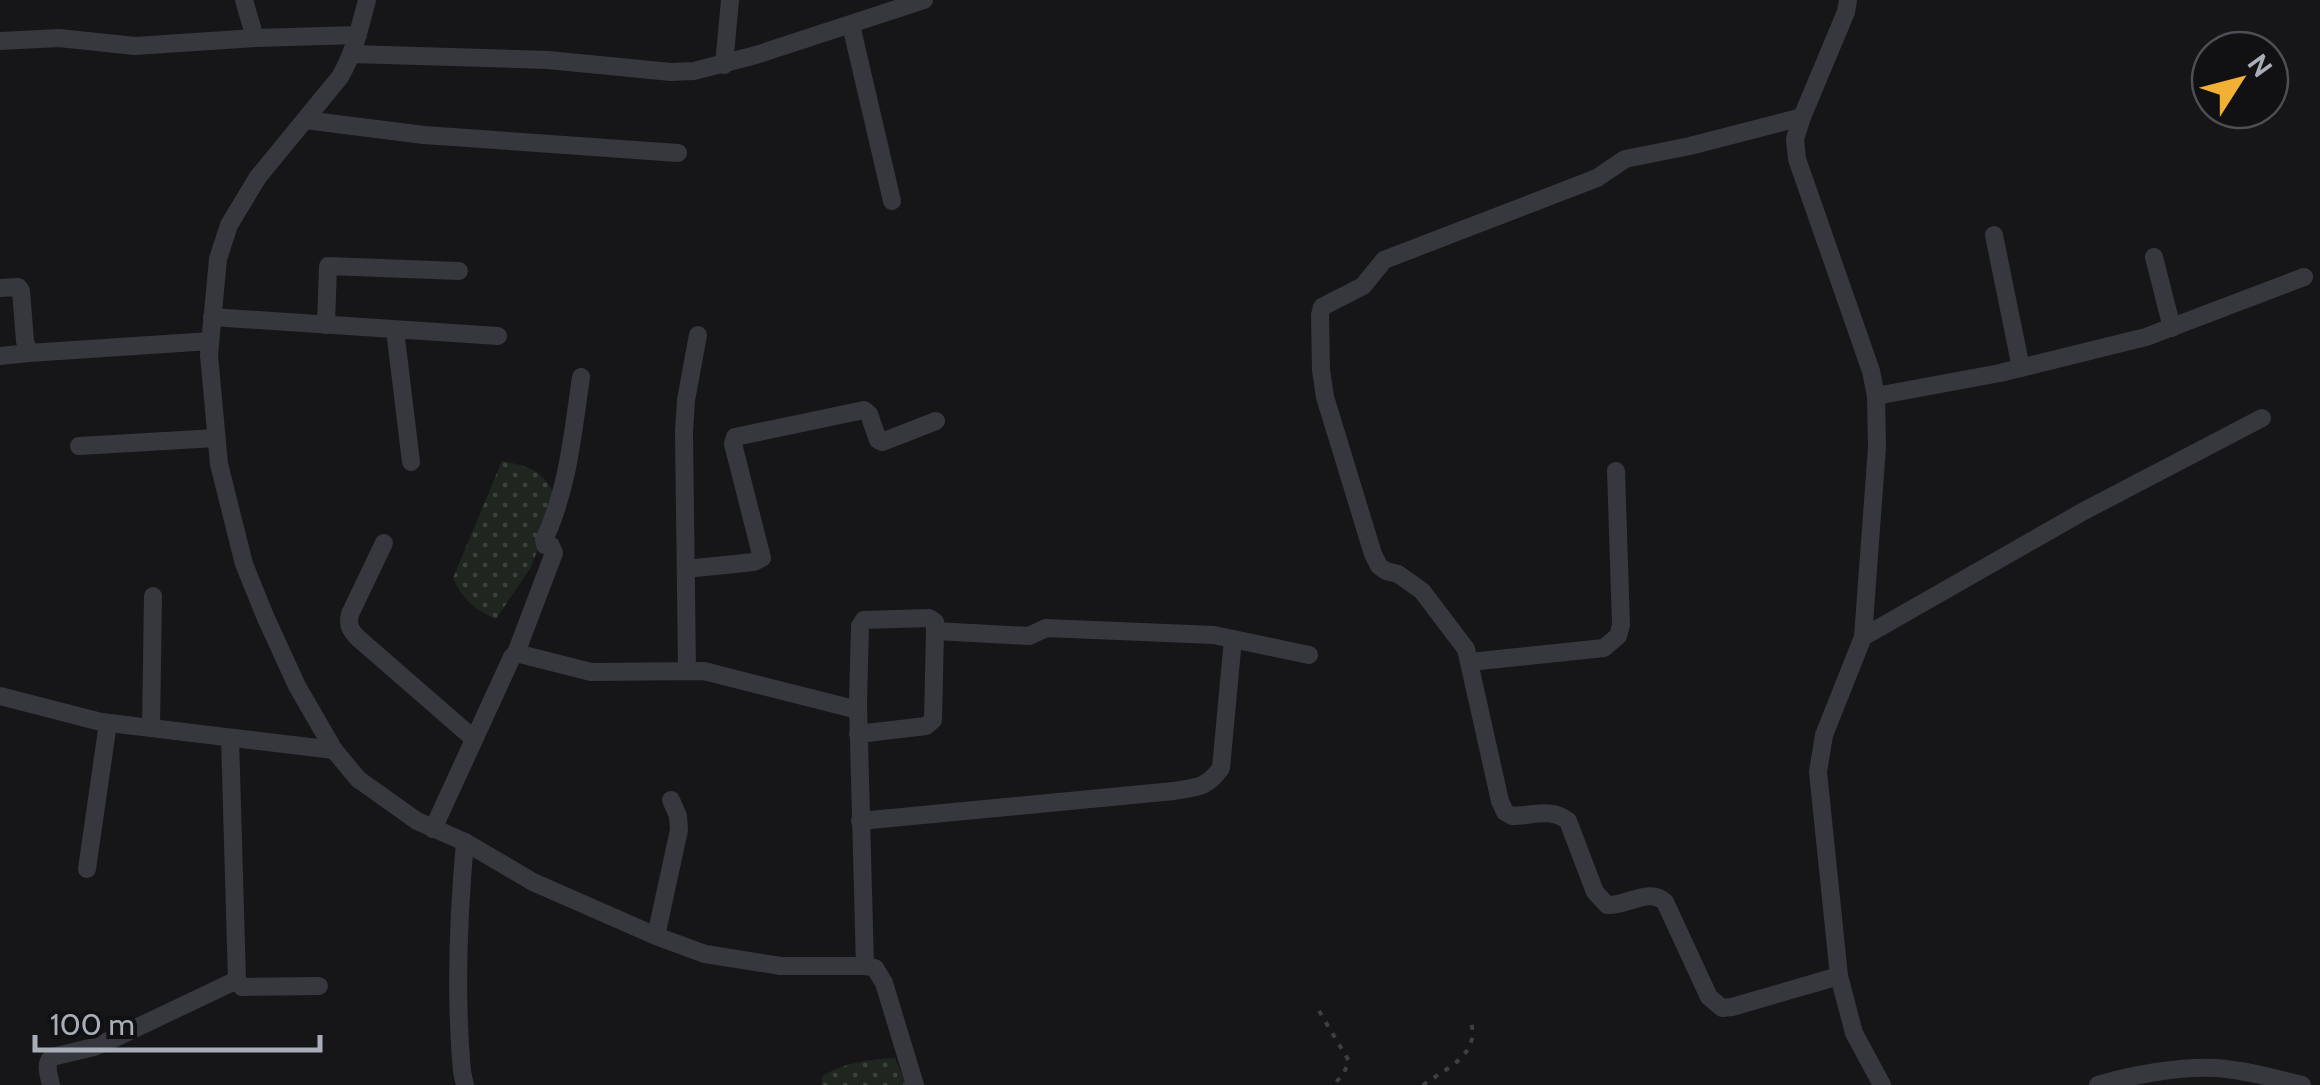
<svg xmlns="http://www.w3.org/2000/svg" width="2320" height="1085" font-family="Cabin,sans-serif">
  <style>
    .grass { fill: url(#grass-dots) }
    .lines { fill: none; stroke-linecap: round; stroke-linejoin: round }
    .path { stroke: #3d3f44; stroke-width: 4; stroke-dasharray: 5 8; stroke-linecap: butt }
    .street { stroke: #37383d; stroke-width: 18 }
  </style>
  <defs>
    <pattern id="grass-dots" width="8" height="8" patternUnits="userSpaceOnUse" patternTransform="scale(2.5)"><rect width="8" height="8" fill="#1e261f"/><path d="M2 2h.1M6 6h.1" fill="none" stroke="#3c433d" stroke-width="1.8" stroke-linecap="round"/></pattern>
  </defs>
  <rect width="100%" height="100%" fill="#161618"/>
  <g class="grass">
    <path d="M502,461C532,467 542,470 557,499L531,567L496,619C475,610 462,599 453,578Z"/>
    <path d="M895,1058L906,1085H822V1076C845,1063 868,1059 895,1058Z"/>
  </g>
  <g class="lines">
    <g class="path">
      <polyline points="1319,1011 1349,1061 1343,1075 1333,1085"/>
      <path d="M1423,1085C1448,1067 1482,1054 1470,1019"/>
    </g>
    <g class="street">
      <polyline points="244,0 255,38"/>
      <path d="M367,0C360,27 354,53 340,77L258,177L229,225L218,259L209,355L219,464L244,564L265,616L297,686L334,750L358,779L417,821L465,842L533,882L656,936L705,954L781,966H865L875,968L884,983L915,1085"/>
      <polyline points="1848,0 1846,12 1802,117 1795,139 1797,159 1871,371 1876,396 1877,447 1863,637 1824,735 1818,772 1839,976 1854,1033 1882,1085"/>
      <polyline points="851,25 892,201"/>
      <polyline points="0,41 59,38 135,46 255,38 358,35"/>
      <polyline points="352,54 548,60 671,72 694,71 756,55 924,0"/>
      <polyline points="724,65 730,0"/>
      <path d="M1802,117L1690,146L1625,159L1597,178L1384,260L1363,286L1322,307L1320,315L1321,370L1325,397L1373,554L1379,566L1386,571L1398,574L1422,591L1466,649L1500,801L1505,812L1512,816C1532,816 1551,807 1568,821L1595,892L1607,905C1628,906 1649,887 1665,902L1709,997L1722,1008L1732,1007L1839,976"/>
      <polyline points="305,120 424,135 678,153"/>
      <polyline points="1994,235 2021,368"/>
      <polyline points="2154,257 2172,328"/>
      <polyline points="0,288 18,287 21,291 25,341 29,353 210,341"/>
      <polyline points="212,317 498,336"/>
      <polyline points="326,325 328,266 459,271"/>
      <polyline points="395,330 411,462"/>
      <polyline points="0,356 29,353"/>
      <polyline points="1876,396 2000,373 2146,337 2304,277"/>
      <polyline points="79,446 216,438"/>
      <path d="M384,543L350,614C347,625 351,631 358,638L474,739"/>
      <polyline points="686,569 754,562 762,558 733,444 735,437 864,410 869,414 878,440 882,442 936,421"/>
      <polyline points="1863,637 2084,511 2262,418"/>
      <path d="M516,653L554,553L551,546L545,545L544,540C568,489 573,432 581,377"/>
      <polyline points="1470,662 1604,648 1618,636 1621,625 1616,471"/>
      <polyline points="687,670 684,432 686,400 698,335"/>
      <polyline points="0,696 101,722 334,750"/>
      <polyline points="151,728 153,596"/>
      <polyline points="858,734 926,726 933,720 935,631"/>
      <polyline points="230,738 237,980 242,987 319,986"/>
      <path d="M860,821L1174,791C1197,787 1207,788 1221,768L1233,639"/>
      <polyline points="433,829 512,657 516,653 591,672 704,671 858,710"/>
      <path d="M465,842C458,919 455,995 462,1072L465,1085"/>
      <polyline points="87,869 108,723"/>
      <polyline points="656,936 679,830 678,816 671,800"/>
      <polyline points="865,966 858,703 860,626 864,620 929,618 935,622 935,631 1029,636 1046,628 1214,635 1309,655"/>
      <path d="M51,1085C49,1075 44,1064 52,1057L94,1047L115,1038L237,980"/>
      <path d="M2098,1085C2132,1075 2180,1066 2216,1068C2244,1070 2274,1078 2302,1085"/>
    </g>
  </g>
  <g transform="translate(2240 80) rotate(54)"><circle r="48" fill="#111113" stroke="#4d4f55" stroke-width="2.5"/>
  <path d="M0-8L18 38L0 25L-18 38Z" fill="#f2b134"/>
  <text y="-15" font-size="28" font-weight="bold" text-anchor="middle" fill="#a8adb8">N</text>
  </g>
  <path d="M35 1035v15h285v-15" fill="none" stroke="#a8adb8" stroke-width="5"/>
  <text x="50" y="1035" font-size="30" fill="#a8adb8" stroke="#111113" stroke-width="8" paint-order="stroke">100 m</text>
</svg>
